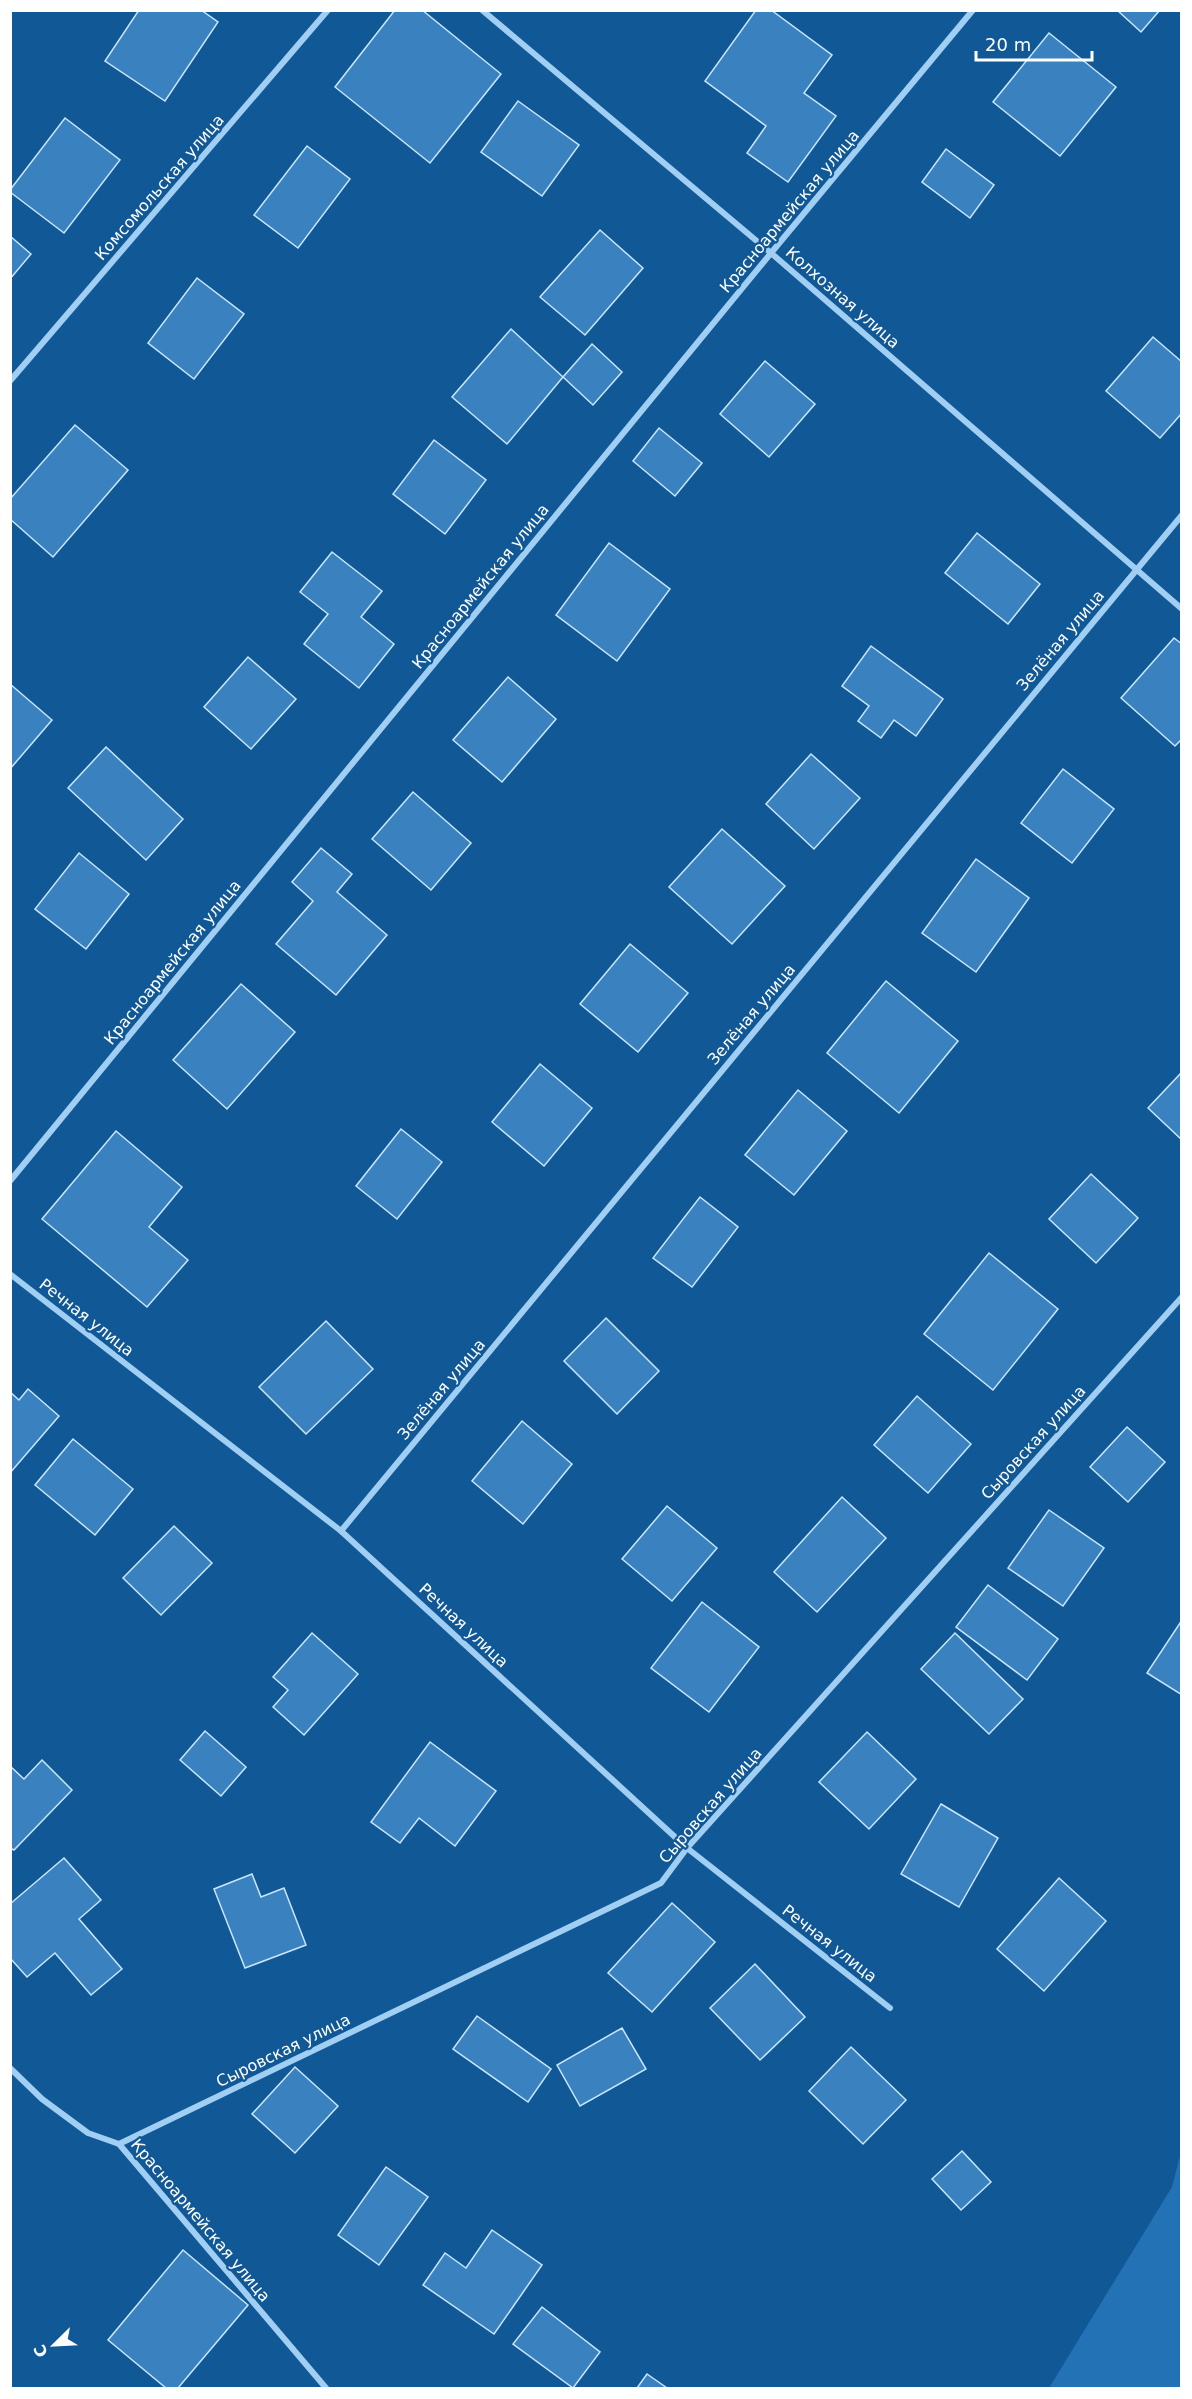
<svg xmlns="http://www.w3.org/2000/svg" width="1192" height="2399" font-family="'DejaVu Sans',sans-serif">
  <style>
    .green { fill: #2472b6 }
    .building { fill: #3a81bf; stroke: #c9e6fd; stroke-width: 1.5 }
    .lines { fill: none; stroke-linecap: round; stroke-linejoin: round }
    .street { stroke: #a1cef3; stroke-width: 6 }
    .labels { text-anchor: middle; stroke-width: 4.5; stroke-linejoin: round; paint-order: stroke }
    .street-label { font-size: 16px; fill: #fff; stroke: #115896 }
  </style>
  <rect width="100%" height="100%" fill="#115896"/>
  <polygon class="green" points="1181,2152 1181,2388 1049,2388 1172,2187"/>
  <g class="building">
    <polygon points="139,10 201,10 218,22 165,101 105,61"/>
    <polygon points="395,10 422,10 501,74 430,163 335,87"/>
    <polygon points="756,10 771,10 832,55 804,93 836,116 788,182 747,153 766,126 705,81"/>
    <polygon points="1117,10 1160,10 1141,32"/>
    <polygon points="1049,33 1116,87 1060,156 993,102"/>
    <polygon points="518,101 579,145 542,196 481,152"/>
    <polygon points="65,118 120,160 64,233 10,192 10,190"/>
    <polygon points="307,146 350,179 298,248 254,215"/>
    <polygon points="946,149 994,185 970,218 922,182"/>
    <polygon points="600,230 643,268 585,335 540,297"/>
    <polygon points="10,236 31,254 10,279"/>
    <polygon points="197,278 244,314 194,379 148,343"/>
    <polygon points="511,329 563,377 507,444 452,397"/>
    <polygon points="1153,337 1182,362 1182,413 1160,438 1106,391"/>
    <polygon points="592,344 622,372 593,405 563,377"/>
    <polygon points="765,361 815,404 769,457 720,414"/>
    <polygon points="75,425 128,470 53,557 10,519 10,499"/>
    <polygon points="659,428 702,463 675,496 633,461"/>
    <polygon points="434,440 486,480 445,534 393,494"/>
    <polygon points="977,533 1040,584 1008,624 945,573"/>
    <polygon points="609,543 670,589 617,661 556,615"/>
    <polygon points="332,552 382,591 361,617 394,644 359,688 304,644 328,614 300,592"/>
    <polygon points="1174,638 1182,644 1182,739 1175,746 1121,698"/>
    <polygon points="871,646 943,699 916,736 894,720 881,738 858,721 869,706 842,686"/>
    <polygon points="248,657 296,699 251,749 204,707"/>
    <polygon points="508,677 556,719 502,782 453,740"/>
    <polygon points="10,684 52,720 10,769"/>
    <polygon points="106,747 183,819 146,860 68,788"/>
    <polygon points="811,754 860,798 814,849 766,804"/>
    <polygon points="1063,769 1114,809 1072,863 1021,823"/>
    <polygon points="413,792 471,843 431,890 372,839"/>
    <polygon points="722,829 785,886 732,944 669,887"/>
    <polygon points="321,848 352,874 337,892 387,935 336,995 276,944 313,901 292,882"/>
    <polygon points="79,853 129,894 86,949 35,909"/>
    <polygon points="976,859 1029,898 976,972 922,933"/>
    <polygon points="630,944 688,993 638,1052 580,1004"/>
    <polygon points="886,981 958,1041 899,1113 827,1053"/>
    <polygon points="241,984 295,1032 227,1109 173,1060"/>
    <polygon points="540,1064 592,1108 544,1166 492,1122"/>
    <polygon points="1182,1072 1182,1140 1148,1108"/>
    <polygon points="798,1090 847,1131 794,1195 745,1155"/>
    <polygon points="401,1129 442,1162 397,1219 356,1186"/>
    <polygon points="116,1131 182,1187 149,1227 188,1260 147,1307 42,1219"/>
    <polygon points="1091,1174 1138,1218 1096,1263 1049,1219"/>
    <polygon points="700,1197 738,1227 692,1287 653,1258"/>
    <polygon points="989,1253 1058,1309 993,1390 924,1334"/>
    <polygon points="606,1318 659,1371 617,1414 564,1361"/>
    <polygon points="326,1321 373,1369 306,1434 259,1387"/>
    <polygon points="28,1389 59,1416 10,1473 10,1392 19,1400"/>
    <polygon points="917,1396 971,1444 928,1493 874,1445"/>
    <polygon points="522,1421 572,1464 523,1524 472,1481"/>
    <polygon points="1127,1427 1165,1462 1128,1502 1090,1467"/>
    <polygon points="73,1439 133,1489 95,1535 35,1485"/>
    <polygon points="842,1497 886,1538 817,1612 774,1572"/>
    <polygon points="667,1506 717,1548 672,1601 622,1559"/>
    <polygon points="1049,1510 1104,1548 1063,1606 1008,1568"/>
    <polygon points="174,1526 212,1563 161,1615 123,1578"/>
    <polygon points="988,1585 1058,1639 1027,1680 956,1627"/>
    <polygon points="702,1602 759,1647 709,1712 651,1668"/>
    <polygon points="1182,1620 1182,1695 1147,1673"/>
    <polygon points="312,1633 358,1674 304,1735 273,1707 288,1690 273,1677"/>
    <polygon points="955,1633 1023,1699 989,1734 921,1669"/>
    <polygon points="205,1731 246,1767 221,1796 180,1760"/>
    <polygon points="867,1732 916,1779 869,1829 819,1782"/>
    <polygon points="430,1742 496,1791 455,1846 419,1818 400,1843 371,1822"/>
    <polygon points="42,1760 72,1790 14,1850 10,1848 10,1766 24,1779"/>
    <polygon points="941,1804 998,1838 959,1907 901,1874"/>
    <polygon points="64,1858 101,1900 79,1919 122,1969 91,1995 55,1953 27,1977 10,1958 10,1904"/>
    <polygon points="252,1874 261,1897 284,1888 306,1945 245,1968 214,1889"/>
    <polygon points="1059,1878 1106,1921 1044,1991 997,1949"/>
    <polygon points="672,1903 715,1942 652,2012 608,1973"/>
    <polygon points="755,1964 805,2017 760,2060 710,2008"/>
    <polygon points="477,2016 551,2069 528,2102 453,2049"/>
    <polygon points="622,2028 646,2069 580,2106 557,2065"/>
    <polygon points="851,2047 906,2100 863,2144 809,2091"/>
    <polygon points="295,2067 338,2106 295,2153 252,2114"/>
    <polygon points="962,2151 991,2182 961,2210 932,2179"/>
    <polygon points="386,2167 428,2197 379,2265 338,2235"/>
    <polygon points="492,2230 542,2265 494,2334 423,2285 445,2253 466,2268"/>
    <polygon points="183,2250 248,2305 178,2388 166,2388 108,2340"/>
    <polygon points="542,2307 600,2352 573,2388 513,2344"/>
    <polygon points="647,2374 667,2388 637,2388"/>
  </g>
  <g class="lines">
    <g class="street">
      <polyline points="482,10 771,253 1182,609"/>
      <polyline points="10,381 328,10"/>
      <polyline points="10,1181 771,253 973,10"/>
      <polyline points="10,1274 341,1531 687,1848 890,2008"/>
      <polyline points="341,1531 1182,515"/>
      <polyline points="10,2068 42,2099 88,2133 119,2144 326,2388"/>
      <polyline points="119,2144 661,1883 687,1848 1182,1297"/>
    </g>
  </g>
  <g class="labels">
    <g class="street-label">
      <text transform="translate(159 187) rotate(-49)" y="6">Комсомольская улица</text>
      <text transform="translate(789 211) rotate(-50)" y="6">Красноармейская улица</text>
      <text transform="translate(843 297) rotate(41)" y="6">Колхозная улица</text>
      <text transform="translate(480 586) rotate(-51)" y="6">Красноармейская улица</text>
      <text transform="translate(1060 640) rotate(-50)" y="6">Зелёная улица</text>
      <text transform="translate(172 962) rotate(-51)" y="6">Красноармейская улица</text>
      <text transform="translate(751 1014) rotate(-50)" y="6">Зелёная улица</text>
      <text transform="translate(87 1317) rotate(38)" y="6">Речная улица</text>
      <text transform="translate(441 1389) rotate(-50)" y="6">Зелёная улица</text>
      <text transform="translate(1033 1442) rotate(-48)" y="6">Сыровская улица</text>
      <text transform="translate(464 1625) rotate(43)" y="6">Речная улица</text>
      <text transform="translate(710 1805) rotate(-49)" y="6">Сыровская улица</text>
      <text transform="translate(830 1943) rotate(38)" y="6">Речная улица</text>
      <text transform="translate(283 2050) rotate(-26)" y="6">Сыровская улица</text>
      <text transform="translate(201 2220) rotate(50)" y="6">Красноармейская улица</text>
    </g>
  </g>
  <rect width="1192" height="2399" fill="none" stroke="#ffffff" stroke-width="24"/>
  <g transform="translate(54 2345) rotate(246)" stroke="#115896" stroke-width="4.5" paint-order="stroke">
  <path d="M0-4.5L10 22L0 15L-10 22Z" fill="#ffffff"/>
  <text y="-9" font-size="16" font-weight="bold" text-anchor="middle" fill="#ffffff">С</text>
  </g>
  <path d="M976 51v9h116v-9" fill="none" stroke="#ffffff" stroke-width="3"/>
  <text x="985" y="51" font-size="18" fill="#ffffff" stroke="#115896" stroke-width="4.5" paint-order="stroke">20 m</text>
</svg>
